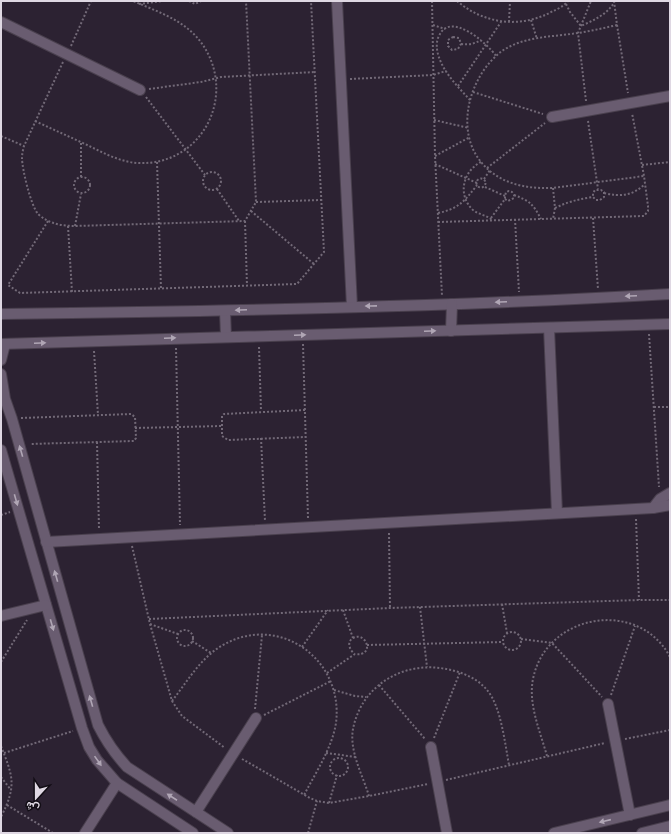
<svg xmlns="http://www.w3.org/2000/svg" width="671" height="834" font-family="Raleway,Vazirmatn,sans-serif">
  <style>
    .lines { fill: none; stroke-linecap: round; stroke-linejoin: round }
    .minor-casing { stroke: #4a404e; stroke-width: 12 }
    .path { stroke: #726977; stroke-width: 2; stroke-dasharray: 2 2; stroke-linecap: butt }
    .minor { stroke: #695c70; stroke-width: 10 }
    .oneway { fill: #b0a6b5 }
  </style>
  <rect width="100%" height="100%" fill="#2c2232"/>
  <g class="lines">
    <g class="minor-casing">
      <g id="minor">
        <polyline points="337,1 352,307"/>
        <polyline points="1,22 140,90"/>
        <polyline points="552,117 670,96"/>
        <polyline points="225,311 226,337"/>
        <path d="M1,314C224,311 447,307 670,294"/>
        <polyline points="549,328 557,513"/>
        <polyline points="451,331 452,304"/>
        <polyline points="1,344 670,324"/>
        <polyline points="1,360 5,344"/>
        <path d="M1,374L5,399L12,419L98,725C106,741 115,754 127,767L228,833"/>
        <polyline points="1,450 82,728 89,747 97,760 117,783 193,833"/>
        <polyline points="653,508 660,499 670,493"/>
        <polyline points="46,542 653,508 670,505"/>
        <polyline points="1,616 46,605"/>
        <polyline points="608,704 630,815"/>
        <polyline points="431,747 447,833"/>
        <polyline points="196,812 256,718"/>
        <polyline points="85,833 117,783"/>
        <polyline points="554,833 670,805"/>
        <polyline points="642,833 670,826"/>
      </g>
    </g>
    <g class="path">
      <polyline points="189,1 195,4 201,1"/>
      <polyline points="432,1 435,156 442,296"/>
      <path d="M457,1C484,24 521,29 553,11C558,9 564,6 568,1"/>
      <polyline points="614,1 617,25 628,93"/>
      <polyline points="139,4 162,1"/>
      <path d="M566,4L570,12L581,26C594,20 606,15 614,3"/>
      <polyline points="531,20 537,39"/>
      <polyline points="509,22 510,1"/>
      <polyline points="433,25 445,29"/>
      <path d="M617,25C604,28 591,31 578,33C553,37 524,36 502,51C470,75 454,129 481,162C499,184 526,189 553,188L644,176"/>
      <polygon points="453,37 459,38 461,44 458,49 452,50 448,46 448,40"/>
      <path d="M461,44C469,45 474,44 481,40"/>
      <polyline points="71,46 91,1"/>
      <path d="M63,62L24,146C23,150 22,154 22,158C22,169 31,206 38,214C49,224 62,226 75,226L245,221L256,202L246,1"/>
      <polyline points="350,79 433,75 446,71"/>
      <polyline points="458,86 501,22"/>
      <polyline points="149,89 201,82 221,77 315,72"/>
      <polyline points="473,92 543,114"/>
      <polyline points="146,97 205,175"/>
      <path d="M470,100C459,88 446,75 440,60C437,53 435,43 439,36C450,10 488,44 496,56"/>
      <polyline points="586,101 578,33 591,1"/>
      <polyline points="434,120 469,128"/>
      <path d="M35,121C52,129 68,136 85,144C102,152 119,162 138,163C204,166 239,92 200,41C184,20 156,11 133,1"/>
      <polyline points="588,121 598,189"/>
      <polyline points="1,136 24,146"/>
      <polyline points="435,156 470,137"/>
      <polyline points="157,162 161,289"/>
      <path d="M481,162C463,171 457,195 473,210C479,215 487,215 492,220"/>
      <polyline points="435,164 477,183"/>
      <polyline points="642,165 670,162"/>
      <polyline points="487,168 545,123"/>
      <circle cx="212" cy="181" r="9"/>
      <circle cx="82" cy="185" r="8"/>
      <polyline points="81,177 81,142"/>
      <circle cx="481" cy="183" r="4.5"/>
      <polyline points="484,179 490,170"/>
      <polyline points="485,187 505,196"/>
      <polyline points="553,188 555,208 553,219"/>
      <polyline points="217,189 239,221"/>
      <path d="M604,193C621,197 632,196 645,184"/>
      <path d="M514,195C530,201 533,204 541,219"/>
      <polyline points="256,202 321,200"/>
      <path d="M555,208C567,202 579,199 593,197L596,200H600L604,197V192L601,190H595L593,193V197"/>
      <polyline points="251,211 314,264"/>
      <path d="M438,213C458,209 465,201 477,185"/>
      <polyline points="491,218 505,199 505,196 506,192 509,191 512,192 514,195 514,198 508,201 505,199"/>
      <polyline points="593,218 598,289"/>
      <polyline points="515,219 519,292"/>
      <polyline points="48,221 8,285 20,293 297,284 324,252 311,1"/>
      <polyline points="245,221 247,286"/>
      <polyline points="438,222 644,216 648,211 648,206 644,176 632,113"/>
      <polyline points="68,226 72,292"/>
      <polyline points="75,226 81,194"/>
      <polyline points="649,334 659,487"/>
      <polyline points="303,344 308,518"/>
      <polyline points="259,347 261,411"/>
      <polyline points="176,348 180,525"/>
      <polyline points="94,351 98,415"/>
      <polyline points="654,407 670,407"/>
      <polyline points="305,410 224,414 222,416 222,436 228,440 306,437"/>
      <polyline points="21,418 131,414 135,417 136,438 134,441 30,444"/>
      <polyline points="135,428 222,426"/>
      <polyline points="261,438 265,521"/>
      <polyline points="97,442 99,529"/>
      <polyline points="1,515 10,512"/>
      <polyline points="636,519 639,600"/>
      <polyline points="389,533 390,608"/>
      <polyline points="132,546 150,624 172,701 182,716 225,748"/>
      <polyline points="502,604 507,633"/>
      <polyline points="420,607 427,667"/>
      <polyline points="343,610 353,638"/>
      <polyline points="149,619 390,608 639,600 670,600"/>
      <polyline points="150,624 178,634"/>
      <circle cx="185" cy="638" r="8"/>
      <circle cx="512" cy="641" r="9"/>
      <polyline points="521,639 552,643 602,697"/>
      <polyline points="192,641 211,653"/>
      <polyline points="367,645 503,642"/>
      <polyline points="302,647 328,610"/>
      <polyline points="1,662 27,620"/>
      <path d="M327,673L355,654C375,657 367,631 353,638C346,642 350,651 355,654"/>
      <polyline points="379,685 425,739"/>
      <polyline points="334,690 355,696 366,697"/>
      <polyline points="611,695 635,626"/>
      <path d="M172,701C187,682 201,657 223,645C279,613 344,659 336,723C332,748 316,772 304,795"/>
      <polyline points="255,709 262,635"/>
      <polyline points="264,715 331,681"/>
      <polyline points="434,738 460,672"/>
      <polyline points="625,739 670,730"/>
      <path d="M1,746C13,777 17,785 1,817"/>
      <polyline points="4,753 73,731"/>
      <polyline points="326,753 356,757"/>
      <path d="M547,756C540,731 528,704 533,679C546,613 639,598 670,657"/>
      <circle cx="339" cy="767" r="9"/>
      <polyline points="242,759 310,798 317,801 329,803 369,796 428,784"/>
      <polyline points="1,777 11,790"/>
      <polyline points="446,780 605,743"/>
      <path d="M369,796C363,776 349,751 353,729C362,683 407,659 451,670C464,673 478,679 487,690C501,706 505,744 509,765"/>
      <polyline points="329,803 337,775"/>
      <polyline points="7,805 53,833"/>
      <polyline points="308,833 317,801"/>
    </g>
    <use href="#minor" class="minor"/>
  </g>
  <defs><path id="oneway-solid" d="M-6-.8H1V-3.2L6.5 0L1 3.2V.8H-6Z"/></defs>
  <g class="oneway">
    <use href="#oneway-solid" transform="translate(631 296) rotate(177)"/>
    <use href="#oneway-solid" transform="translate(501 302) rotate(177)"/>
    <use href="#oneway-solid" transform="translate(371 306) rotate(179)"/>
    <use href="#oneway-solid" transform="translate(241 310) rotate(178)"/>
    <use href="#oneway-solid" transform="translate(430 331) rotate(-2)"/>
    <use href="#oneway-solid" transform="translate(300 335) rotate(-2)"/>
    <use href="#oneway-solid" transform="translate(170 338) rotate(-2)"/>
    <use href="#oneway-solid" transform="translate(40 343) rotate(-2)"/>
    <use href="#oneway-solid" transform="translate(21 451) rotate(-106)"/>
    <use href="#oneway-solid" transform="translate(16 500) rotate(74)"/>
    <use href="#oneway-solid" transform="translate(56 576) rotate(-106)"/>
    <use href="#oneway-solid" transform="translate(52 625) rotate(74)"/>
    <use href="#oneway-solid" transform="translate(91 701) rotate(-106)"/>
    <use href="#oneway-solid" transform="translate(98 761) rotate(55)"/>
    <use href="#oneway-solid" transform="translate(172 797) rotate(-147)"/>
    <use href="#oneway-solid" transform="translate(605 821) rotate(167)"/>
  </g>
  <rect width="671" height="834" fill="none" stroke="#dfd8e3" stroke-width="4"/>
  <g transform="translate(36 798) rotate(201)" stroke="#120d15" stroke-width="3" paint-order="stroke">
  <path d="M0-3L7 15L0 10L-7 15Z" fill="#dfd8e3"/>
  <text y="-6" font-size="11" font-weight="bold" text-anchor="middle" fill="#dfd8e3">ش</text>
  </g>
</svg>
